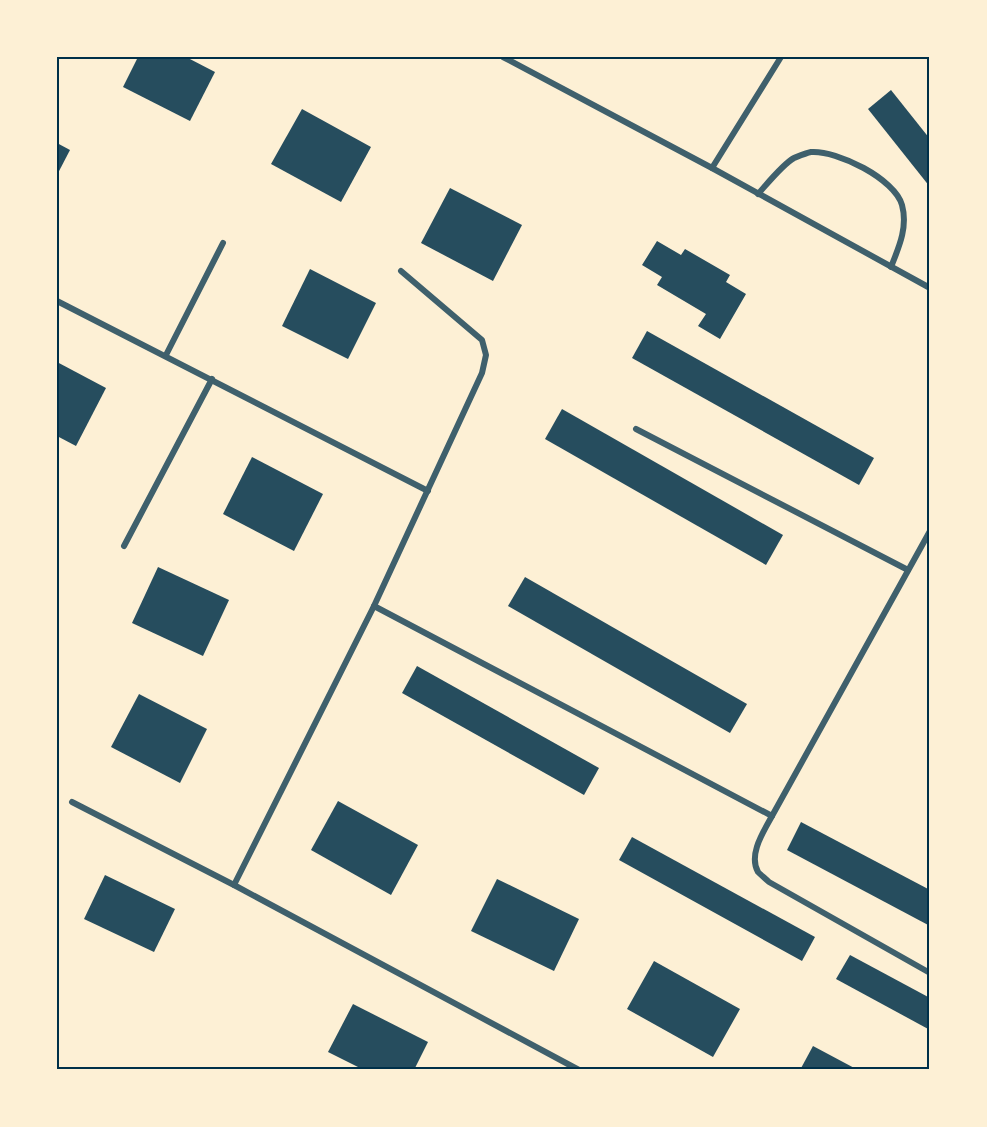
<svg xmlns="http://www.w3.org/2000/svg" width="987" height="1127" font-family="Helvetica,sans-serif">
  <style>
    .building { fill: #264d5e }
    .lines { fill: none; stroke-linecap: round; stroke-linejoin: round }
    .minor { stroke: #3f606c; stroke-width: 6 }
    .neatline { fill: none; stroke: #003049; stroke-width: 2 }
  </style>
  <rect width="100%" height="100%" fill="#fdf0d5"/>
  <g class="building">
    <polygon points="138,57 186,57 215,72 190,121 123,87"/>
    <polygon points="891,90 930,139 930,187 868,109"/>
    <polygon points="302,109 371,147 341,202 271,164"/>
    <polygon points="57,143 70,150 57,175"/>
    <polygon points="450,188 522,225 493,281 421,243"/>
    <polygon points="657,241 681,255 685,249 730,275 726,282 746,294 720,339 698,326 706,314 657,285 662,277 642,265"/>
    <polygon points="310,269 376,303 348,359 282,326"/>
    <polygon points="647,331 874,458 859,485 632,358"/>
    <polygon points="57,362 106,388 76,446 57,436"/>
    <polygon points="562,409 783,535 766,565 545,439"/>
    <polygon points="252,457 323,494 294,551 223,514"/>
    <polygon points="158,567 229,600 203,656 132,623"/>
    <polygon points="525,577 747,704 730,733 508,606"/>
    <polygon points="417,666 599,768 584,795 402,693"/>
    <polygon points="139,694 207,729 180,783 111,747"/>
    <polygon points="338,801 418,845 391,895 311,850"/>
    <polygon points="801,822 930,890 930,926 787,850"/>
    <polygon points="632,837 815,937 802,961 619,860"/>
    <polygon points="105,875 175,909 154,952 84,919"/>
    <polygon points="497,879 579,919 554,971 471,931"/>
    <polygon points="850,955 930,998 930,1030 836,979"/>
    <polygon points="654,961 740,1009 713,1057 627,1009"/>
    <polygon points="353,1004 428,1042 414,1070 364,1070 328,1052"/>
    <polygon points="813,1046 858,1070 800,1070"/>
  </g>
  <g class="lines">
    <g class="minor">
      <polyline points="503,57 712,168 930,288"/>
      <polyline points="712,168 781,57"/>
      <path d="M758,194C767,184 783,164 794,158C799,156 806,153 811,152C837,150 895,179 902,205C908,227 899,247 891,267"/>
      <polyline points="57,301 428,491"/>
      <polyline points="166,355 223,243"/>
      <polyline points="636,429 908,570"/>
      <path d="M930,531L772,816C764,831 748,854 758,872C761,875 766,879 769,882L930,973"/>
      <polyline points="124,546 212,379"/>
      <polyline points="374,606 772,816"/>
      <polyline points="72,802 234,885 579,1070"/>
      <polyline points="234,885 374,606 482,373 486,355 482,340 401,271"/>
    </g>
  </g>
  <rect width="987" height="1127" fill="none" stroke="#fdf0d5" stroke-width="117"/>
  <rect x="58" y="58" width="870" height="1010" class="neatline"/>
</svg>
